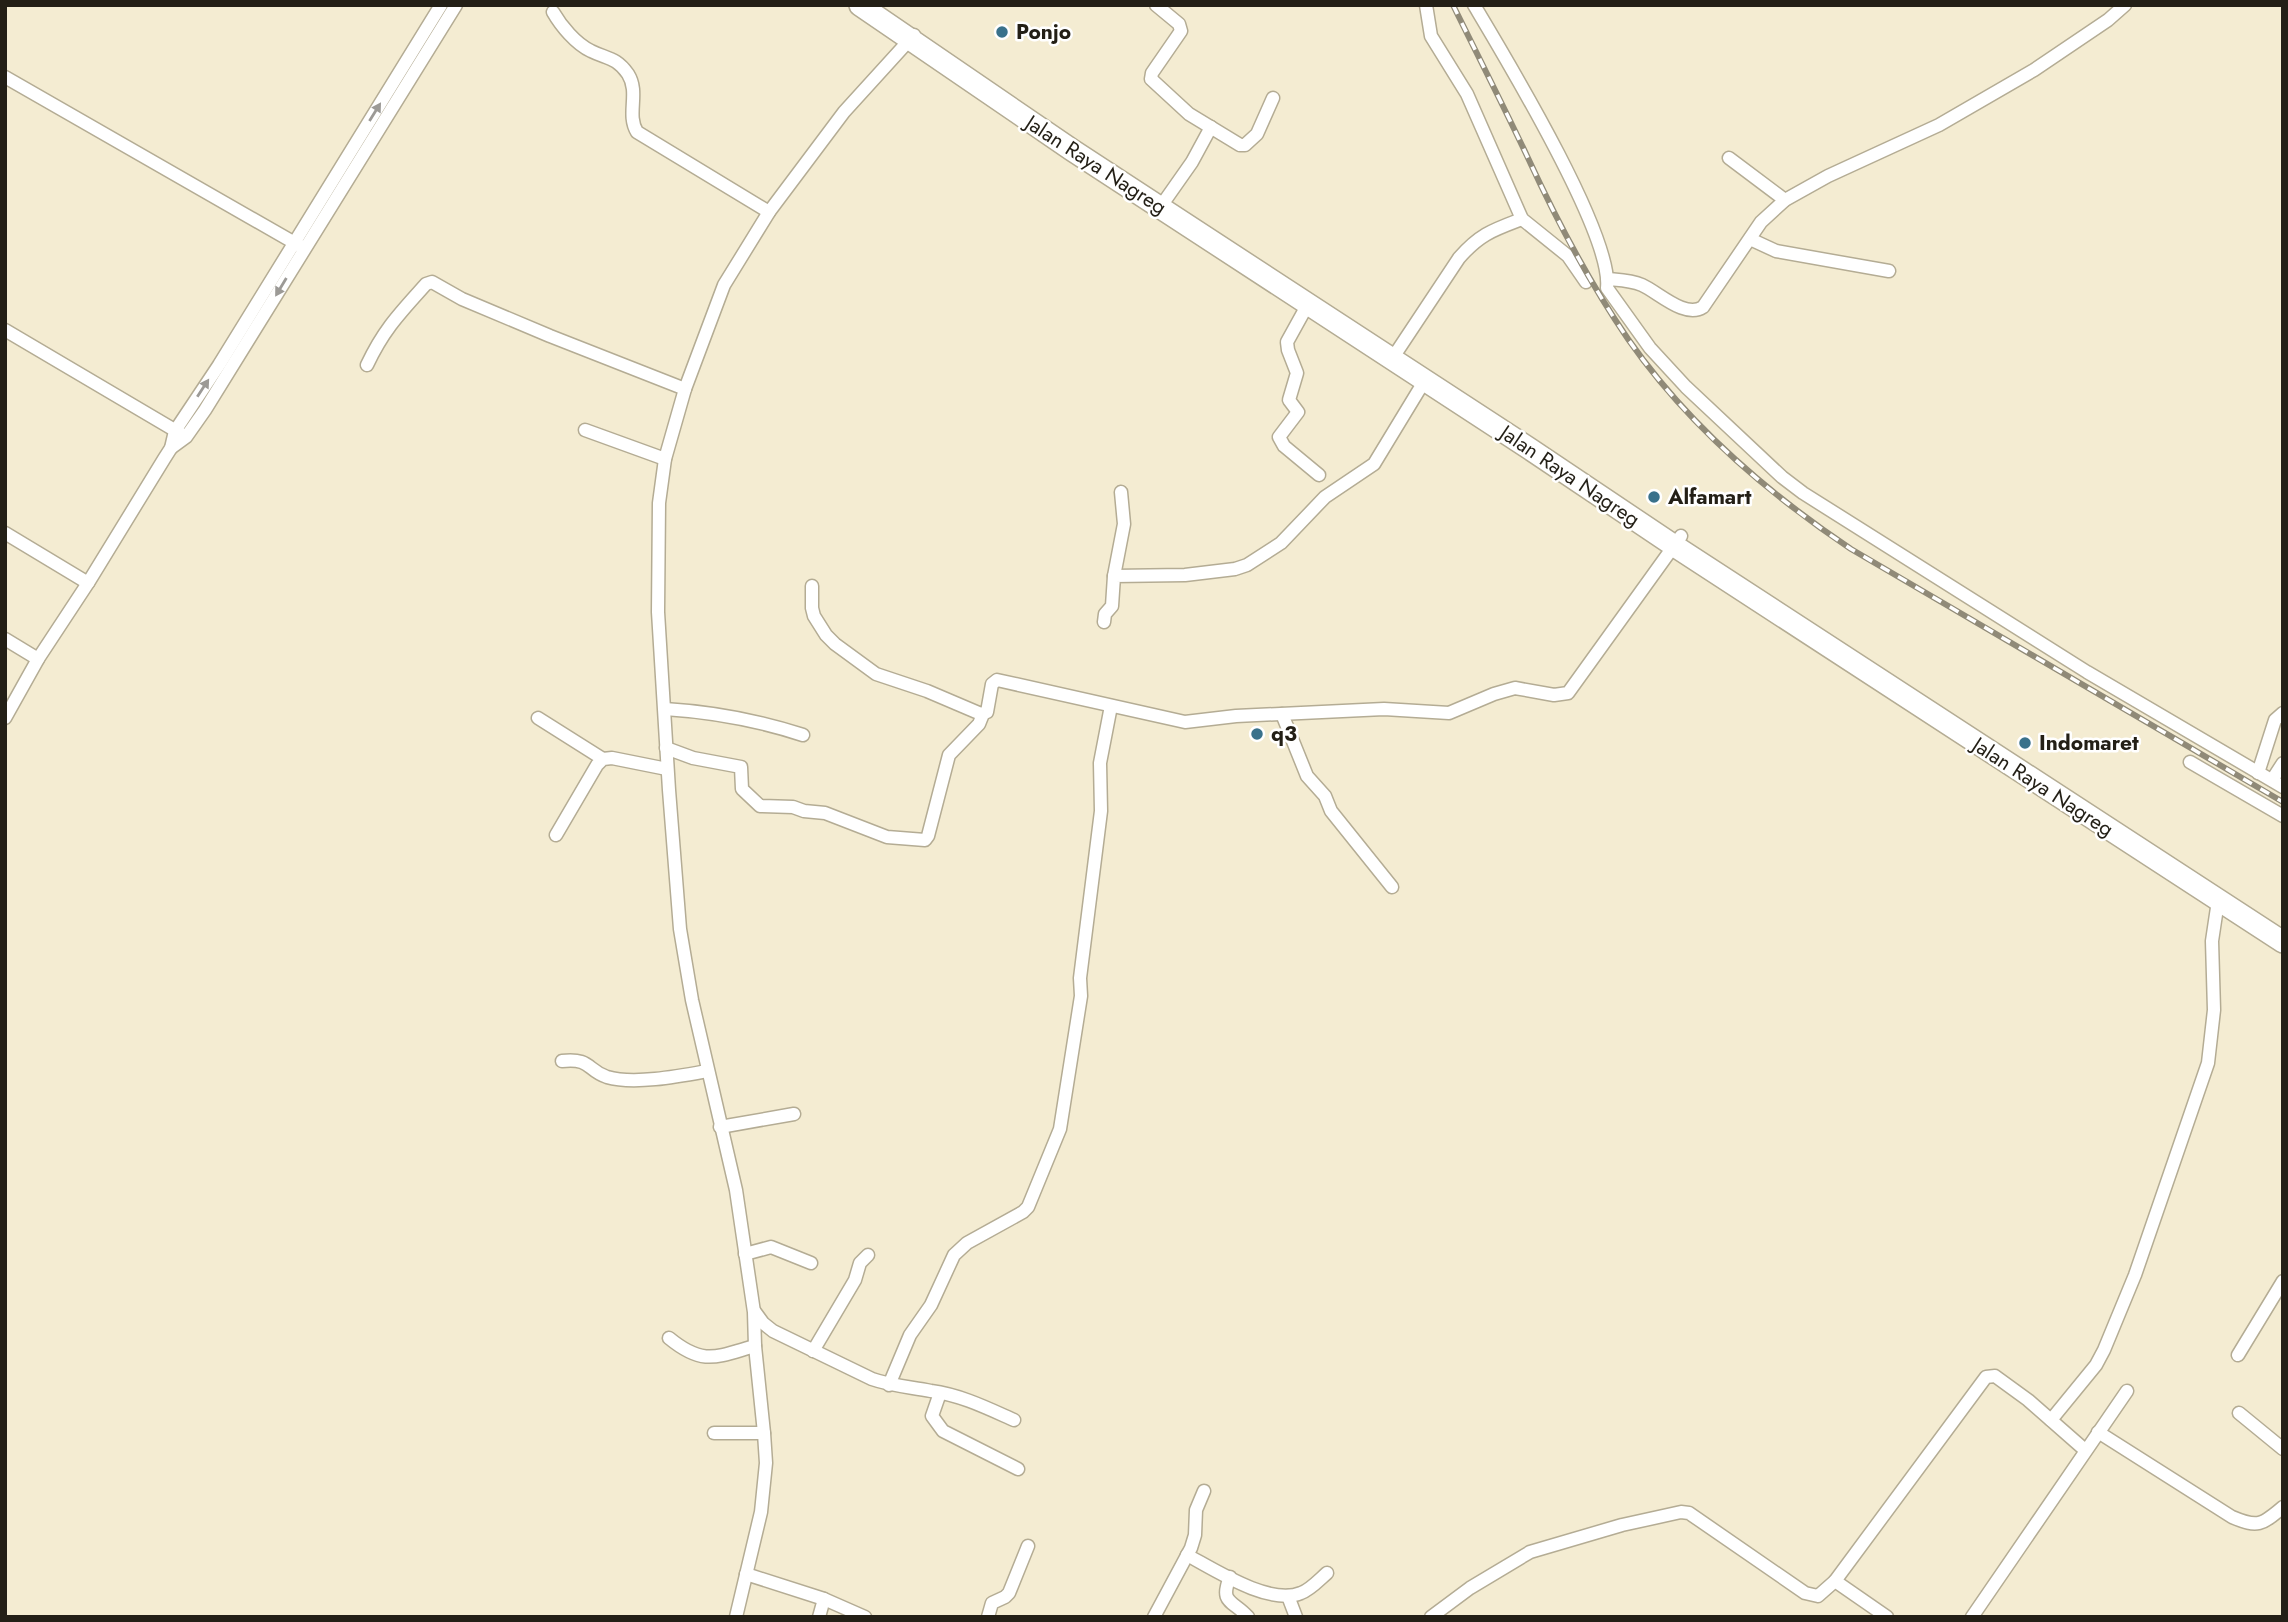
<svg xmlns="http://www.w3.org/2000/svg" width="2288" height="1622" font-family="Jost,sans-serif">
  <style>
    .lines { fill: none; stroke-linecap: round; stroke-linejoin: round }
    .minor-casing { stroke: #b4ac94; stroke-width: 15 }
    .trunk-casing { stroke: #b4ac94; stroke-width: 24 }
    .minor { stroke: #fff; stroke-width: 12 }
    .trunk { stroke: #fff; stroke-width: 21 }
    .rail-casing { stroke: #908a78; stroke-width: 6 }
    .rail { stroke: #fff; stroke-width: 3.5; stroke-dasharray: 10; stroke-linecap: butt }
    .oneway { fill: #9c9a96 }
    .poi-dot { fill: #39718b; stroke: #fff; stroke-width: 2.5 }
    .labels { text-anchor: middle; stroke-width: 5; stroke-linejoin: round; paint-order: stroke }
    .poi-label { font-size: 21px; font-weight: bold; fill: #231f16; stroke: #fff; text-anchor: start }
    .street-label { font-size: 21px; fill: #231f16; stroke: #fff }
  </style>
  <rect width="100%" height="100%" fill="#f4ecd2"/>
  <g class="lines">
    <g class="minor-casing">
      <g id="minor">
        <polyline points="1156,5 1179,24 1181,31 1152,73 1151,79 1189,114 1240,145 1245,145 1257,134 1273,98"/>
        <polyline points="1426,5 1431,36 1467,94 1522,219 1568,256 1586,282"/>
        <path d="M1474,5C1505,57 1613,235 1607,288L1650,348L1686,387L1782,477L1803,493L2087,672L2283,787"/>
        <path d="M553,12C561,26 576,44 591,51C607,59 616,57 628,74C640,93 626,114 637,132L769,212"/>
        <polyline points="5,77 300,246"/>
        <polyline points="1729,158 1785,200"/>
        <polyline points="1166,199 1192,162 1211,127"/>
        <polyline points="1750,239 1776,251 1889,271"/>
        <path d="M1608,279C1619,280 1631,280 1642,285C1658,292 1685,319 1703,307L1761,222L1785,200L1828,176L1939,125L2034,70L2108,20L2125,5"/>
        <polyline points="1308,304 1287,342 1288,350 1297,373 1289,400 1298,412 1279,437 1284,446 1319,475"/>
        <polyline points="5,330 183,435"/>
        <path d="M1392,359L1459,258C1480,234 1493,230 1522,219"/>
        <path d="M367,365C384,329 400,313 426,284L432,282L462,299L550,336L685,389"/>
        <polyline points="585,430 665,459"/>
        <polyline points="171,448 186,437 205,410 456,5"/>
        <polyline points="5,533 88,583"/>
        <polyline points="1114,576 1124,524 1121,492"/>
        <polyline points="812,586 812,608 814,616 826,635 835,644 876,674 927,691 981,714 987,712 992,684 997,680 1185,722 1236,716 1384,709 1449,713 1494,694 1515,688 1554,695 1568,693 1681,536"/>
        <polyline points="1104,622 1105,614 1112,606 1114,576 1185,575 1235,569 1247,565 1281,543 1325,497 1374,464 1425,380"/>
        <polyline points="5,639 38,659"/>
        <path d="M665,709C713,712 757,720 803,735"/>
        <polyline points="1282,714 1307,776 1325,796 1331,811 1392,887"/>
        <polyline points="5,718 38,659 88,583 164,459 171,448 175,431 219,365 441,5"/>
        <polyline points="538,718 603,759"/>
        <polyline points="666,748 693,758 741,767 742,789 760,806 793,807 804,811 825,813 887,837 925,840 928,836 949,755 979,724 983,714"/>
        <polyline points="2190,762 2283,816"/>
        <polyline points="2258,773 2275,720 2283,713"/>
        <polyline points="2272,780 2283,763"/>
        <polyline points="556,835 597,765 603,759 612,758 667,769"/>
        <path d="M562,1061C592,1058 586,1070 607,1077C634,1085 680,1076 707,1071"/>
        <polyline points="720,1127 794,1114"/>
        <polyline points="745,1254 771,1247 811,1263"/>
        <path d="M755,1312L763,1323L773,1331L872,1379C892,1386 911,1387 931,1391C961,1395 987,1408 1014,1420"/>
        <path d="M669,1338C703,1366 716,1357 755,1346"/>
        <polyline points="813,1351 855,1280 860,1263 868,1255"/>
        <polyline points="2238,1355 2283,1281"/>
        <polyline points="889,1385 910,1335 931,1305 954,1255 967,1243 1023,1212 1028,1207 1060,1129 1081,996 1080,978 1101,811 1100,763 1111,706"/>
        <polyline points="940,1393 932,1416 943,1431 1018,1469"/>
        <polyline points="2239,1413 2283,1449"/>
        <polyline points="2051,1420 2096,1365 2104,1350 2135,1275 2208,1063 2214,1010 2212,941 2218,901"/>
        <path d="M2098,1432L2232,1517C2258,1528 2262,1525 2283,1507"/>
        <polyline points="714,1433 764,1433"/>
        <path d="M1187,1555C1215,1570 1270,1606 1301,1593C1310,1590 1319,1580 1327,1573"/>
        <polyline points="746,1574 824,1599 865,1617"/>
        <path d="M1230,1577C1219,1604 1233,1600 1248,1617"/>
        <polyline points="1835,1581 1986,1377 1995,1376 2028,1400 2085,1450"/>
        <polyline points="1288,1596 1296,1617"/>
        <polyline points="736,1617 761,1512 766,1463 764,1433 755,1346 754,1312 736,1190 692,1000 680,929 669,790 658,612 659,503 665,459 685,389 724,285 769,212 844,112 914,35"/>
        <polyline points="819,1617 824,1599"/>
        <polyline points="988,1617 992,1603 1005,1597 1009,1593 1028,1546"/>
        <polyline points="1154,1617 1191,1548 1195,1535 1196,1510 1204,1491"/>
        <polyline points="1431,1617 1470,1588 1530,1552 1622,1525 1681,1512 1689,1513 1805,1593 1818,1596 1835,1581 1887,1617"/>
        <polyline points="1972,1617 2127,1391"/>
      </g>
    </g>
    <g class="trunk-casing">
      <polyline id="trunk" points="860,5 1072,150 1530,449 1673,545 2283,942"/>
    </g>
    <use href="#minor" class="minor"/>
    <use href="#trunk" class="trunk"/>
    <g class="rail-casing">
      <path id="rail" d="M1453,5C1478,56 1504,107 1528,158C1557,221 1589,282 1628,339C1687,424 1766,492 1851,549L2283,802"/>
    </g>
    <use href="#rail" class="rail"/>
  </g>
  <defs><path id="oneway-solid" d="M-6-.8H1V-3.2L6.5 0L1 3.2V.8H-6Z" transform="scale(1.75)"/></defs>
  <g class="oneway">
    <use href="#oneway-solid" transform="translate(375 112) rotate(-58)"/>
    <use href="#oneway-solid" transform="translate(281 287) rotate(121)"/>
    <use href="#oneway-solid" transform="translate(203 388) rotate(-57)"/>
  </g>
  <g class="poi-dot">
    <circle cx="1002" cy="32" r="7"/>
    <circle cx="1654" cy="497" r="7"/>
    <circle cx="1257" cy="734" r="7"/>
    <circle cx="2025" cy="743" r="7"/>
  </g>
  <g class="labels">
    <g class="poi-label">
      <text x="1016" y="39">Ponjo</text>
      <text x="1668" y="504">Alfamart</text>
      <text x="1271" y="741">q3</text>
      <text x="2039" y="750">Indomaret</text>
    </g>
    <g class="street-label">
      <text transform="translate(1096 165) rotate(33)" y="7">Jalan Raya Nagreg</text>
      <text transform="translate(1570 476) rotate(34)" y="7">Jalan Raya Nagreg</text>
      <text transform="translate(2043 787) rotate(33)" y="7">Jalan Raya Nagreg</text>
    </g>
  </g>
  <rect width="2288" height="1622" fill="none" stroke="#231f16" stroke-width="14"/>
</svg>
